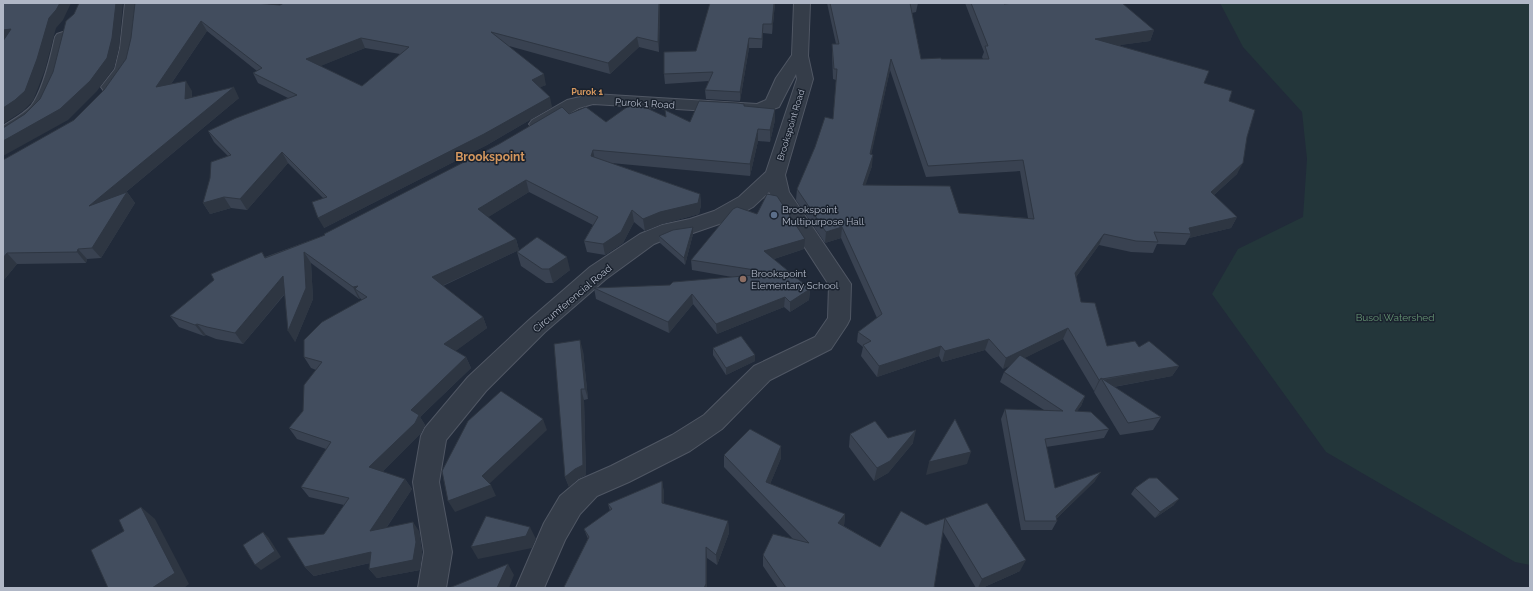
<svg xmlns="http://www.w3.org/2000/svg" width="1533" height="591" font-family="Raleway,sans-serif">
  <style>
    .green { fill: #23363a }
    .lines { fill: none; stroke-linecap: round; stroke-linejoin: round }
    .minor-casing { stroke: #505764; stroke-width: 2 }
    .minor { fill: #353d49; fill-rule: evenodd }
    .wall { fill: #394251; fill-rule: evenodd }
    .shaded-wall { fill: #2e3642 }
    .building { fill: #424d5e; stroke: #2e3642; fill-rule: evenodd }
    .service-dot { fill: #5c6f8a; stroke: #1a222e; stroke-width: 1.5 }
    .education-dot { fill: #8d6e63; stroke: #1a222e; stroke-width: 1.5 }
    .labels { text-anchor: middle; stroke-width: 3; stroke-linejoin: round; paint-order: stroke }
    .far-neighbourhood-label { font-size: 9px; font-weight: bold; fill: #d3965e; stroke: #1a222e }
    .far-street-label { font-size: 9px; fill: #b0b7c6; stroke: #1a222e }
    .street-label { font-size: 10px; fill: #b0b7c6; stroke: #1a222e }
    .poi-label { font-size: 10px; fill: #b0b7c6; stroke: #1a222e; text-anchor: start }
    .park-label { font-size: 10px; fill: #679674; stroke: #1a222e }
    .quarter-label { font-size: 12px; font-weight: bold; fill: #d3965e; stroke: #1a222e }
  </style>
  <rect width="100%" height="100%" fill="#212a39"/>
  <polygon class="green" points="1220,3 1530,3 1530,565 1515,562 1326,452 1212,294 1238,249 1303,217 1307,159 1302,112 1243,47"/>
  <g class="lines">
    <g class="minor-casing">
      <g id="minor">
        <polygon points="125,3 141,3 136,48 131,69 116,91 110,92 104,91 101,87 115,69 120,48"/>
        <polygon points="794,3 810,3 808,56 813,79 785,175 789,192 851,284 850,319 847,325 831,349 770,380 722,429 690,451 629,482 597,496 580,514 565,540 544,588 516,588 544,523 560,496 579,480 611,466 672,435 704,415 754,366 815,337 828,318 829,285 769,192 753,207 728,221 693,233 673,236 654,244 606,279 545,332 486,391 446,440 439,482 452,552 446,588 418,588 424,552 413,482 421,436 425,428 468,377 529,320 590,267 640,234 662,225 690,219 714,211 739,197 766,172 797,79 796,74 779,107 760,114 593,104 579,108 544,128 538,129 532,128 529,124 532,120 567,100 593,94 757,104 766,100 776,78 792,55"/>
        <path d="M63,32L69,34L71,37C66,62 61,93 44,113C39,119 31,124 25,128C18,133 11,137 3,140V126C12,120 24,114 31,106C43,91 51,55 55,37L57,34Z"/>
      </g>
    </g>
    <use href="#minor" class="minor"/>
  </g>
  <g class="wall">
    <path d="M135,3L280,5L660,3L659,52L639,47L610,74L509,46L546,85L540,87L552,107L487,145L324,228L323,198L288,163L247,210L231,208L210,214L203,203L228,156L214,142L208,131L288,98L258,83L253,73L257,71L207,31L171,84L192,91V98H239L126,192H127L135,203L101,258L87,259L86,263L17,264L3,281V160L74,120L104,90L126,59L131,38ZM365,48L400,54L362,86L320,66Z"/>
    <polygon points="775,3 772,34 763,33 762,48 749,48 740,101 706,99 705,90 709,81 665,84 664,74 696,51"/>
    <path d="M827,3H918L916,12L912,13L921,59H983L982,57L984,52L965,3H1004V4L1154,30L1150,41L1119,45L1204,83L1229,101L1247,137L1237,174L1214,195L1237,217L1231,228L1189,238L1185,245L1157,244L1153,253L1131,252L1099,245L1076,277L1081,302L1107,346L1139,347L1179,366L1172,376L1114,387L1161,417L1153,430L1120,435L1094,392L1095,390L1094,391L1063,339L1024,358L1085,396L1081,406L1077,411L1109,429L1104,438L1046,447L1055,488L1095,481L1056,519L1057,521L1052,530H1021L1001,419L1005,409L1044,410L1000,382L1004,372L1010,365L1003,369L985,350L942,362L939,356L877,377L861,356L863,347L857,342L858,332L877,318L841,238L825,243L796,200L797,189L833,119L836,80L833,79L832,54V44H836ZM890,70L926,177L1020,171L1028,218L959,213L865,185L872,166L871,154Z"/>
    <polygon points="744,104 744,106 775,120 770,142 758,141 750,176 611,163 700,194 701,205 699,214 662,224 645,231 634,222 623,243 605,255 587,252 584,241 593,225 529,192 488,217 516,239 519,250 443,286 483,317 487,328 455,351 466,357 471,368 420,417 425,425 421,433 382,472 405,479 412,489 387,527 419,531 422,552 420,570 377,578 369,569 370,563 314,576 305,567 324,534 344,505 309,497 301,487 326,449 297,439 289,428 303,411 316,370 311,368 304,357 362,300 360,298 359,299 311,263 313,299 295,342 285,294 243,344 216,339 206,335 204,336 179,327 170,316 265,257 325,235 569,114 606,122 666,117 690,122"/>
    <polygon points="693,234 685,265 660,243 659,236"/>
    <polygon points="804,249 774,259 810,289 809,300 790,312 784,307 717,334 693,304 669,333 596,299 594,288 670,285 732,277 692,270 691,260"/>
    <polygon points="517,252 570,270 553,283 546,283 521,266"/>
    <polygon points="713,348 755,355 755,361 726,375 713,355"/>
    <polygon points="583,351 588,399 584,400 586,475 578,479 569,487 565,477"/>
    <polygon points="850,434 888,438 913,443 888,473 874,481 849,447"/>
    <polygon points="781,446 781,458 770,484 845,514 844,526 880,547 926,525 987,503 1020,571 982,588 976,588 943,532 934,588 778,588 763,566 763,555 793,539 724,467 724,455"/>
    <polygon points="662,481 664,493 664,504 728,521 729,533 717,565 707,558 707,588 564,588 564,587 588,539 584,529 610,511 608,504"/>
    <polygon points="1135,488 1174,505 1155,518 1131,494"/>
  </g>
  <g class="shaded-wall">
    <polygon points="60,3 71,3 63,20 56,28 45,70 33,101 23,111 3,124 3,108 49,18"/>
    <polygon points="116,3 123,3 119,48 114,68 97,91 68,120 3,156 3,141 107,58"/>
    <polygon points="659,3 660,3 659,52 658,42"/>
    <polygon points="774,3 775,3 772,34 772,24"/>
    <polygon points="201,21 207,31 162,97 156,87"/>
    <polygon points="763,24 763,33 762,48 762,39"/>
    <polygon points="11,29 3,42 3,30"/>
    <polygon points="1154,30 1150,41 1092,49 1095,39"/>
    <polygon points="637,37 639,47 610,74 608,63"/>
    <polygon points="361,38 365,48 311,70 306,59"/>
    <polygon points="749,38 749,48 740,101 740,92"/>
    <polygon points="891,59 890,70 869,165 870,154"/>
    <polygon points="544,74 546,85 534,90 532,80"/>
    <polygon points="186,81 192,91 191,110 185,99"/>
    <polygon points="234,87 239,98 97,216 89,206"/>
    <polygon points="550,97 552,107 487,145 324,228 318,218"/>
    <polygon points="775,109 775,120 770,142 770,130"/>
    <polygon points="758,129 758,141 750,176 750,164"/>
    <polygon points="593,150 595,161 591,156"/>
    <polygon points="282,152 288,163 247,210 240,199"/>
    <polygon points="873,155 872,166 862,196 863,185"/>
    <polygon points="1243,163 1237,174 1205,203 1211,192"/>
    <polygon points="526,180 529,192 482,221 478,209"/>
    <polygon points="127,192 135,203 101,258 92,248"/>
    <polygon points="700,194 701,205 699,214 662,224 645,231 643,219"/>
    <polygon points="224,197 231,208 210,214 203,203"/>
    <polygon points="632,210 634,222 623,243 605,255 603,244"/>
    <polygon points="1237,217 1231,228 1189,238 1191,234 1189,228"/>
    <polygon points="693,227 693,234 685,265 684,258"/>
    <polygon points="842,227 841,238 825,243 826,232"/>
    <polygon points="1104,234 1099,245 1071,284 1075,273"/>
    <polygon points="516,239 519,250 437,288 432,277"/>
    <polygon points="805,239 804,249 765,262 764,251"/>
    <polygon points="78,249 87,259 86,263 77,252"/>
    <polygon points="304,252 311,263 313,299 295,342 288,331"/>
    <polygon points="7,253 17,264 3,281 3,258"/>
    <polygon points="567,257 570,270 553,283 549,269"/>
    <polygon points="283,276 290,287 243,344 235,333"/>
    <polygon points="358,286 355,289 360,298 359,299 353,287"/>
    <polygon points="810,289 809,300 790,312 790,302"/>
    <polygon points="692,294 693,304 669,333 668,322"/>
    <polygon points="785,297 784,307 717,334 716,324"/>
    <polygon points="483,317 487,328 449,356 444,344"/>
    <polygon points="197,324 206,335 204,336 195,325"/>
    <polygon points="1068,328 1063,339 1003,369 1006,358"/>
    <polygon points="989,339 985,350 942,362 945,351"/>
    <polygon points="580,340 583,351 588,399 585,389"/>
    <polygon points="941,346 939,356 877,377 879,366"/>
    <polygon points="755,355 755,361 726,375 726,368"/>
    <polygon points="466,357 471,368 420,417 425,425 421,433 376,478 369,467 411,410"/>
    <polygon points="1179,366 1172,376 1107,388 1102,380"/>
    <polygon points="1099,380 1100,380 1095,390 1094,391"/>
    <polygon points="581,389 584,400 586,475 578,479 569,487 565,477"/>
    <polygon points="1085,396 1081,406 1070,421 1075,411"/>
    <polygon points="543,419 547,430 487,486 482,476"/>
    <polygon points="916,430 913,443 888,473 874,481 877,468"/>
    <polygon points="781,446 781,458 766,494 766,482"/>
    <polygon points="971,452 967,464 926,475 929,462"/>
    <polygon points="1101,472 1095,481 1054,521 1056,516"/>
    <polygon points="405,479 412,489 378,540 370,531"/>
    <polygon points="662,481 664,493 664,515 662,503"/>
    <polygon points="491,485 496,496 455,512 448,501"/>
    <polygon points="1179,499 1174,505 1155,518 1160,512"/>
    <polygon points="141,507 155,519 189,584 184,588 152,588"/>
    <polygon points="845,514 844,526 838,523"/>
    <polygon points="728,521 729,533 717,565 716,555"/>
    <polygon points="413,522 419,531 422,552 420,570 377,578 369,569"/>
    <polygon points="530,527 536,539 532,548 478,559 471,547"/>
    <polygon points="263,532 269,538 281,557 261,570 255,565"/>
    <polygon points="706,547 707,558 707,588 704,588"/>
    <polygon points="371,552 378,561 314,576 305,567"/>
    <polygon points="1026,560 1020,571 982,588 978,588 982,579"/>
    <polygon points="508,564 514,575 509,588 497,588"/>
  </g>
  <g class="building">
    <polygon points="3,3 60,3 56,10 49,18 37,59 25,91 15,100 3,108 3,41 11,29 3,30"/>
    <polygon points="79,3 116,3 112,38 107,58 90,81 60,109 3,141 3,128 25,114 40,99 53,72 66,21 74,14"/>
    <path d="M135,3H255L280,5L284,3H659L658,42L637,37L608,63L491,32L544,74L532,80L550,97L484,134L318,218L312,202L327,197L282,152L240,199L224,197L203,203L210,178L211,162L231,155L208,131L236,118L297,95L253,73L262,68L201,21L156,87L186,81L185,99L234,87L89,206L127,192L92,248L78,249L77,252L7,253L3,258V160L74,120L104,90L126,59L131,38ZM361,38L409,47L362,86L306,59Z"/>
    <polygon points="710,3 774,3 772,24 763,24 762,39 749,38 740,92 705,90 713,72 664,74 664,52 696,51"/>
    <path d="M830,3H910L921,59L941,58V59H989L985,46H988L971,3H1004V4L1014,3H1122L1154,30L1095,39L1209,71L1204,83L1232,91L1229,101L1255,110L1247,137L1243,163L1211,192L1237,217L1189,228L1191,234L1154,232L1158,242L1136,241L1104,234L1075,273L1081,302L1095,303L1107,346L1135,341L1139,347L1149,341L1179,366L1102,379L1101,378L1100,380H1099L1068,328L1006,358L989,339L945,351L941,346L879,366L863,345L871,341L858,332L882,314L842,227L826,232L797,189L815,147L825,117L833,119L837,69H834L832,44H839ZM891,59L928,166L1023,160L1034,219L959,213L950,186L863,185L873,155L870,154Z"/>
    <polygon points="699,101 737,103 744,104 744,106 775,109 770,130 758,129 750,164 593,150 591,156 700,194 698,203 660,212 643,219 632,210 621,232 603,244 584,241 598,217 526,180 478,209 516,239 432,277 483,317 444,344 466,357 411,410 419,415 415,423 369,467 405,479 370,531 413,522 416,542 413,560 369,569 371,552 305,567 287,538 324,534 349,498 301,487 331,442 289,428 303,411 304,385 322,362 304,357 304,340 322,322 367,297 355,289 358,286 353,287 304,252 306,288 288,331 283,276 235,333 207,327 197,324 195,325 170,316 214,280 211,274 262,252 265,258 325,235 324,234 499,144 562,107 569,114 586,107 606,122 634,102 666,117 665,110 690,122"/>
    <polygon points="767,194 777,196 805,239 764,251 810,289 790,302 785,297 716,324 692,294 668,322 594,288 670,285 673,282 755,275 755,270 691,260 733,209 737,207 757,214"/>
    <polygon points="693,227 684,258 659,236 673,230"/>
    <polygon points="537,237 567,257 549,269 542,269 517,252"/>
    <polygon points="741,336 755,355 726,368 713,348"/>
    <polygon points="580,340 585,389 581,389 583,465 575,469 565,477 554,344"/>
    <polygon points="1020,355 1085,396 1075,411 1091,412 1109,429 1045,439 1055,488 1101,472 1056,516 1057,521 1025,521 1005,409 1063,411 1004,372"/>
    <polygon points="1101,378 1161,417 1128,423"/>
    <polygon points="501,391 543,419 482,476 491,485 448,501 442,471 468,421"/>
    <polygon points="955,419 971,452 929,462"/>
    <polygon points="875,421 888,438 916,430 890,461 877,468 850,434"/>
    <polygon points="750,429 781,446 766,482 845,514 838,523 880,547 901,511 926,525 987,503 1026,560 982,579 945,518 934,588 786,588 763,555 773,534 809,543 724,455"/>
    <polygon points="1149,478 1157,478 1179,499 1160,512 1135,488"/>
    <polygon points="662,481 662,503 728,521 716,555 706,547 706,584 704,588 567,588 564,587 589,537 584,529 612,509 608,504"/>
    <polygon points="141,507 175,573 152,588 108,588 91,550 124,531 119,520"/>
    <polygon points="486,516 530,527 526,536 471,547"/>
    <polygon points="263,532 275,551 255,565 243,545"/>
    <polygon points="508,564 497,588 449,588"/>
  </g>
  <circle class="service-dot" cx="774" cy="215" r="4"/>
  <circle class="education-dot" cx="743" cy="279" r="4"/>
  <g class="labels">
    <g class="far-neighbourhood-label">
      <text x="587" y="95">Purok 1</text>
    </g>
    <g class="far-street-label">
      <text transform="translate(791 125) rotate(-73)" y="3">Brookspoint Road</text>
    </g>
    <g class="street-label">
      <text transform="translate(645 103) rotate(3)" y="4">Purok 1 Road</text>
      <text transform="translate(572 298) rotate(-40)" y="4">Circumferencial Road</text>
    </g>
    <g class="poi-label">
      <text x="782" y="213">Brookspoint<tspan x="782" dy="12">Multipurpose Hall</tspan></text>
      <text x="751" y="277">Brookspoint<tspan x="751" dy="12">Elementary School</tspan></text>
    </g>
    <g class="park-label">
      <text x="1395" y="321">Busol Watershed</text>
    </g>
    <g class="quarter-label">
      <text x="490" y="161">Brookspoint</text>
    </g>
  </g>
  <rect width="1533" height="591" fill="none" stroke="#b0b7c6" stroke-width="8"/>
</svg>
